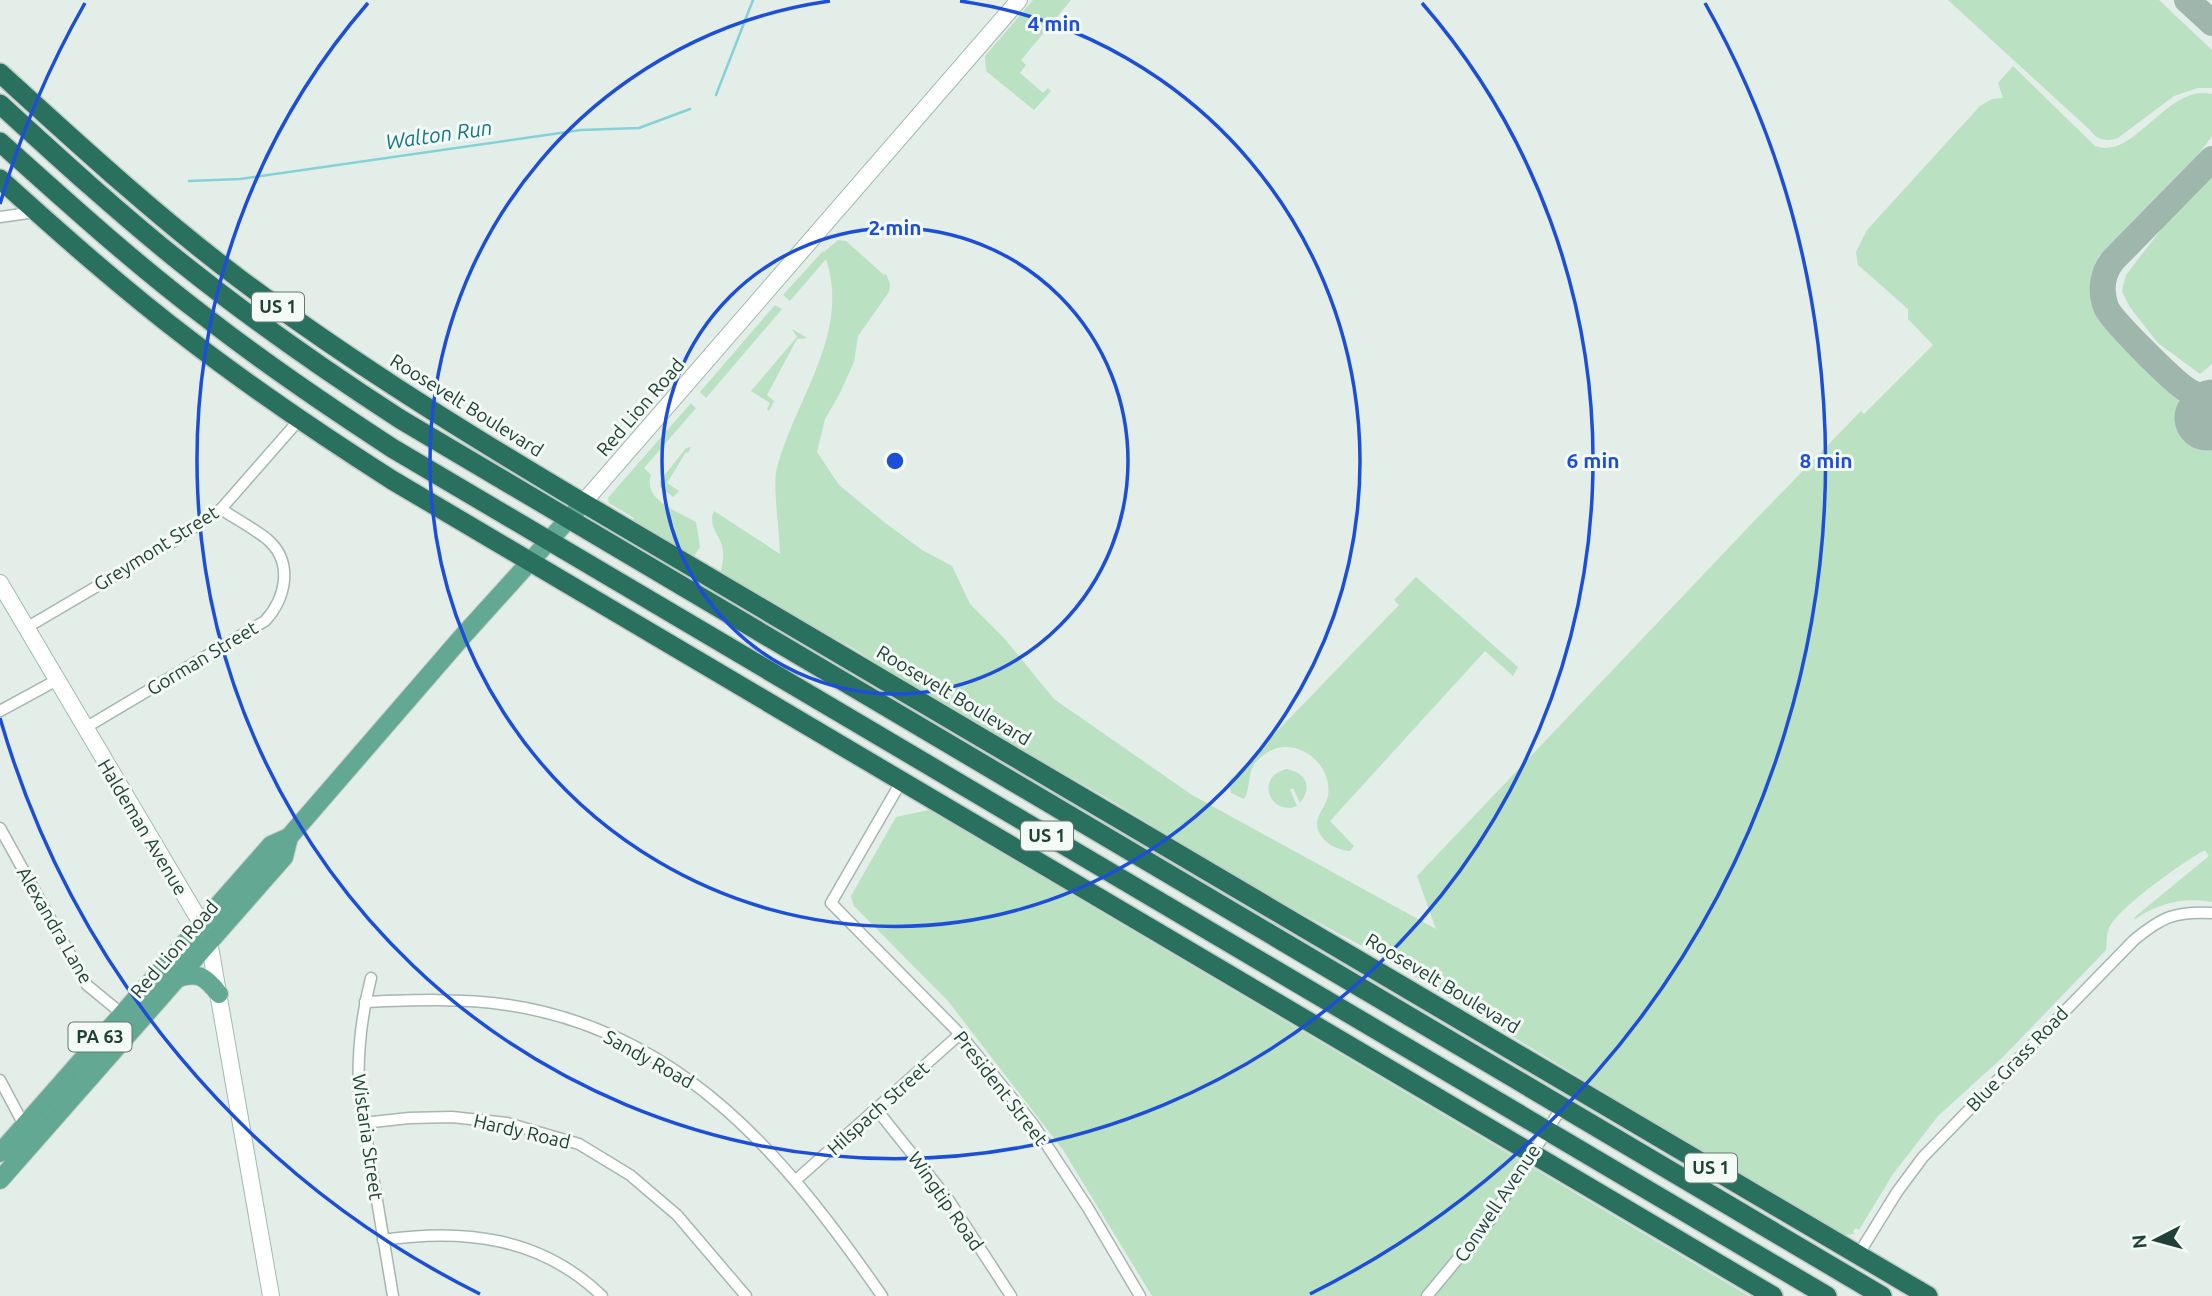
<svg xmlns="http://www.w3.org/2000/svg" width="2212" height="1296" font-family="Ubuntu,sans-serif">
  <style>
    .green { fill: #b9e1c2 }
    .lines { fill: none; stroke-linecap: round; stroke-linejoin: round }
    .stream { stroke: #85d1d8; stroke-width: 2.5 }
    .taxiway { stroke: #9fb6ad; stroke-width: 26 }
    .runway { stroke: #9fb6ad; stroke-width: 65 }
    .street-casing { stroke: #a5b7af; stroke-width: 13 }
    .secondary-casing { stroke: #a0bbb0; stroke-width: 18 }
    .primary-casing { stroke: #c1cac7; stroke-width: 20 }
    .highway-casing { stroke: #c1cac7; stroke-width: 22 }
    .street { stroke: #fff; stroke-width: 10 }
    .secondary { stroke: #fff; stroke-width: 16 }
    .primary { stroke: #63a892; stroke-width: 18 }
    .highway { stroke: #29715e; stroke-width: 19 }
    .ring { fill: none; stroke: #1d4ed8; stroke-width: 3.5 }
    .labels { text-anchor: middle; stroke-width: 6; stroke-linejoin: round; paint-order: stroke }
    .shield { fill: #f4faf6; stroke: #607870; stroke-width: 2 }
    .shield-label { font-size: 18px; font-weight: bold; fill: #204137 }
    .street-label { font-size: 19px; fill: #204137; stroke: #f4faf6 }
    .water-label { font-size: 21px; font-style: italic; fill: #147884; stroke: #f4faf6 }
    .centre { fill: #1d4ed8; stroke: #f4faf6; stroke-width: 3.5 }
    .ring-label { font-size: 21px; text-anchor: middle; font-weight: bold; fill: #1d4ed8; stroke: #f4faf6; stroke-width: 6; stroke-linejoin: round; paint-order: stroke }
  </style>
  <rect width="100%" height="100%" fill="#e3eee8"/>
  <g class="green">
    <polygon points="1033,0 1071,0 1021,60 1026,65 1020,73 1043,93 1048,88 1051,91 1034,110 986,71 985,56"/>
    <path d="M1948,0H2159L2212,50V88H2198L2174,96L2118,138C2106,142 2097,140 2090,130Z"/>
    <path d="M2013,66L2095,146C2135,161 2167,83 2212,94V136L2195,159L2099,256C2086,279 2087,304 2103,325L2212,434V902C2183,897 2158,903 2134,920L2136,916L2209,856L2205,850C2183,862 2119,907 2109,928C2106,934 2107,944 2106,950L2003,1057L1938,1116L1893,1174L1859,1230L1856,1228L1853,1231L1854,1234L1845,1235L1834,1232L1377,954L1261,892L1107,798L939,703L851,647L799,620L720,574C722,566 724,558 723,550C721,536 707,526 714,511L780,554C780,533 772,484 777,468C795,399 851,334 826,259L790,301L783,295L823,251L824,252L838,240L846,241L884,275L886,274L890,284L889,292L858,336L854,362L840,393L825,419L817,452L839,485L884,522L922,550L952,566L970,604L1004,638L1054,699L1192,795L1436,929L1417,876L1758,517L1861,411L1864,414L1933,345L1908,319V309L1858,265L1856,252L1867,230L1980,106L1992,99L2003,98L1998,83Z"/>
    <polygon points="2212,176 2212,364 2200,374 2158,343 2129,306 2122,291 2126,275 2163,227"/>
    <polygon points="775,305 782,309 706,398 700,392"/>
    <polygon points="792,329 807,338 797,339 767,395 774,401 769,411 767,409 770,403 751,391 797,337"/>
    <path d="M691,403L696,408L644,468L651,475C642,500 679,512 696,522L700,547L693,558L633,522L634,518L609,503L608,498Z"/>
    <polygon points="691,447 688,453 686,452 667,483 679,491 673,497 660,487 660,481 686,448"/>
    <path d="M1416,577L1518,667L1513,676L1485,651L1330,821L1354,846L1350,851C1337,850 1325,844 1319,832C1312,819 1325,809 1328,796C1332,770 1309,745 1283,747C1272,748 1262,755 1255,763C1247,774 1251,788 1244,799L1231,793L1229,781L1399,605L1394,600Z"/>
    <path d="M1287,769C1306,773 1313,787 1300,803L1293,788L1290,790L1297,806C1270,817 1254,776 1287,769Z"/>
    <polygon points="929,810 1749,1296 1152,1296 1063,1150 948,1001 854,906 851,896 896,817"/>
  </g>
  <g class="lines">
    <g class="stream">
      <polyline points="716,95 753,0"/>
      <polyline points="189,181 240,179 581,130 639,128 690,109"/>
    </g>
    <g class="taxiway">
      <polyline points="2187,0 2212,23"/>
      <path d="M2212,159L2113,260C2102,273 2100,291 2106,307C2111,320 2173,381 2187,390C2195,395 2204,398 2212,402"/>
    </g>
    <polyline class="runway" points="2207,418 2212,412"/>
    <g class="street-casing">
      <g id="street">
        <polyline points="0,217 35,212"/>
        <polyline points="26,628 174,541 221,509 299,420"/>
        <polyline points="0,711 57,680"/>
        <path d="M85,728L265,621C286,598 294,562 267,539C253,528 236,519 221,509"/>
        <polyline points="901,782 831,903 960,1034 1033,1124 1088,1208 1140,1296"/>
        <polyline points="0,828 87,985 121,1013"/>
        <path d="M371,978C361,1017 357,1053 359,1093L393,1296"/>
        <path d="M365,1002C413,1000 461,998 508,1005C683,1031 788,1160 882,1296"/>
        <polyline points="0,1080 24,1125"/>
        <polyline points="877,1110 948,1199 1011,1296"/>
        <polyline points="363,1123 409,1118 452,1117 507,1123 579,1144 630,1175 677,1215 746,1296"/>
        <polyline points="796,1180 960,1034"/>
        <path d="M383,1240C463,1228 541,1237 602,1296"/>
        <path d="M1858,1255L1897,1192L1923,1157L2134,940C2162,917 2175,911 2212,913"/>
        <polyline points="1427,1296 1490,1220 1562,1107"/>
      </g>
    </g>
    <g class="secondary-casing">
      <g id="secondary">
        <polyline points="583,503 1019,0"/>
        <polyline points="0,583 201,923 209,941 271,1296"/>
      </g>
    </g>
    <g class="primary-casing">
      <g id="primary">
        <path d="M175,979C198,971 205,976 219,994"/>
        <polyline points="0,1153 271,845 289,837 462,637 583,503"/>
        <polyline points="0,1180 284,857 289,837"/>
      </g>
    </g>
    <g class="highway-casing">
      <g id="highway">
        <path d="M0,73C78,144 156,216 241,280C344,357 453,425 563,491L1928,1296"/>
        <path d="M0,104C60,159 120,214 184,265C253,320 326,371 400,419L1882,1296"/>
        <path d="M0,142C68,203 135,264 208,319C267,365 329,407 392,448L1827,1296"/>
        <path d="M0,179C62,235 124,290 191,341C255,390 323,436 392,480L1773,1296"/>
      </g>
    </g>
    <use href="#street" class="street"/>
    <use href="#secondary" class="secondary"/>
    <use href="#primary" class="primary"/>
    <use href="#highway" class="highway"/>
  </g>
  <g class="ring">
    <circle cx="895" cy="461" r="233"/>
    <path d="M960 1A465 465 0 1 1 830 1"/>
    <path d="M1422 3A698 698 0 1 1 368 3"/>
    <path d="M480 1294A931 931 0 0 1 0 718M0 204A931 931 0 0 1 85 3M1705 3A931 931 0 0 1 1310 1294"/>
  </g>
  <g class="labels">
    <g class="shield">
      <rect x="252" y="292.5" width="52" height="29" rx="5"/>
      <rect x="1021" y="821.5" width="52" height="29" rx="5"/>
      <rect x="68.5" y="1022.5" width="63" height="29" rx="5"/>
      <rect x="1685" y="1153.5" width="52" height="29" rx="5"/>
    </g>
    <g class="shield-label">
      <text x="278" y="313">US 1</text>
      <text x="1047" y="842">US 1</text>
      <text x="100" y="1043">PA 63</text>
      <text x="1711" y="1174">US 1</text>
    </g>
    <g class="street-label">
      <text transform="translate(467 405) rotate(32)" y="7">Roosevelt Boulevard</text>
      <text transform="translate(640 407) rotate(-49)" y="7">Red Lion Road</text>
      <text transform="translate(156 548) rotate(-32)" y="7">Greymont Street</text>
      <text transform="translate(202 658) rotate(-31)" y="7">Gorman Street</text>
      <text transform="translate(954 695) rotate(31)" y="7">Roosevelt Boulevard</text>
      <text transform="translate(143 827) rotate(59)" y="7">Haldeman Avenue</text>
      <text transform="translate(55 925) rotate(60)" y="7">Alexandra Lane</text>
      <text transform="translate(174 949) rotate(-49)" y="7">Red Lion Road</text>
      <text transform="translate(1443 983) rotate(31)" y="7">Roosevelt Boulevard</text>
      <text transform="translate(649 1059) rotate(29)" y="7">Sandy Road</text>
      <text transform="translate(2017 1059) rotate(-46)" y="7">Blue Grass Road</text>
      <text transform="translate(1001 1088) rotate(52)" y="7">President Street</text>
      <text transform="translate(878 1108) rotate(-42)" y="7">Hilspach Street</text>
      <text transform="translate(522 1131) rotate(13)" y="7">Hardy Road</text>
      <text transform="translate(368 1137) rotate(82)" y="7">Wistaria Street</text>
      <text transform="translate(946 1201) rotate(55)" y="7">Wingtip Road</text>
      <text transform="translate(1497 1203) rotate(-56)" y="7">Conwell Avenue</text>
    </g>
    <g class="water-label">
      <text transform="translate(439 135) rotate(-8)" y="7">Walton Run</text>
    </g>
  </g>
  <circle cx="895" cy="461" r="10" class="centre"/>
  <g class="ring-label">
    <text x="1054" y="31">4 min</text>
    <text x="895" y="235">2 min</text>
    <text x="1593" y="468">6 min</text>
    <text x="1826" y="468">8 min</text>
  </g>
  <g transform="translate(2156 1240) rotate(264)" stroke="#f4faf6" stroke-width="5" paint-order="stroke">
  <path d="M0-5L12 26L0 18L-12 26Z" fill="#204137"/>
  <text y="-10" font-size="19" font-weight="bold" text-anchor="middle" fill="#204137">N</text>
  </g>
</svg>
